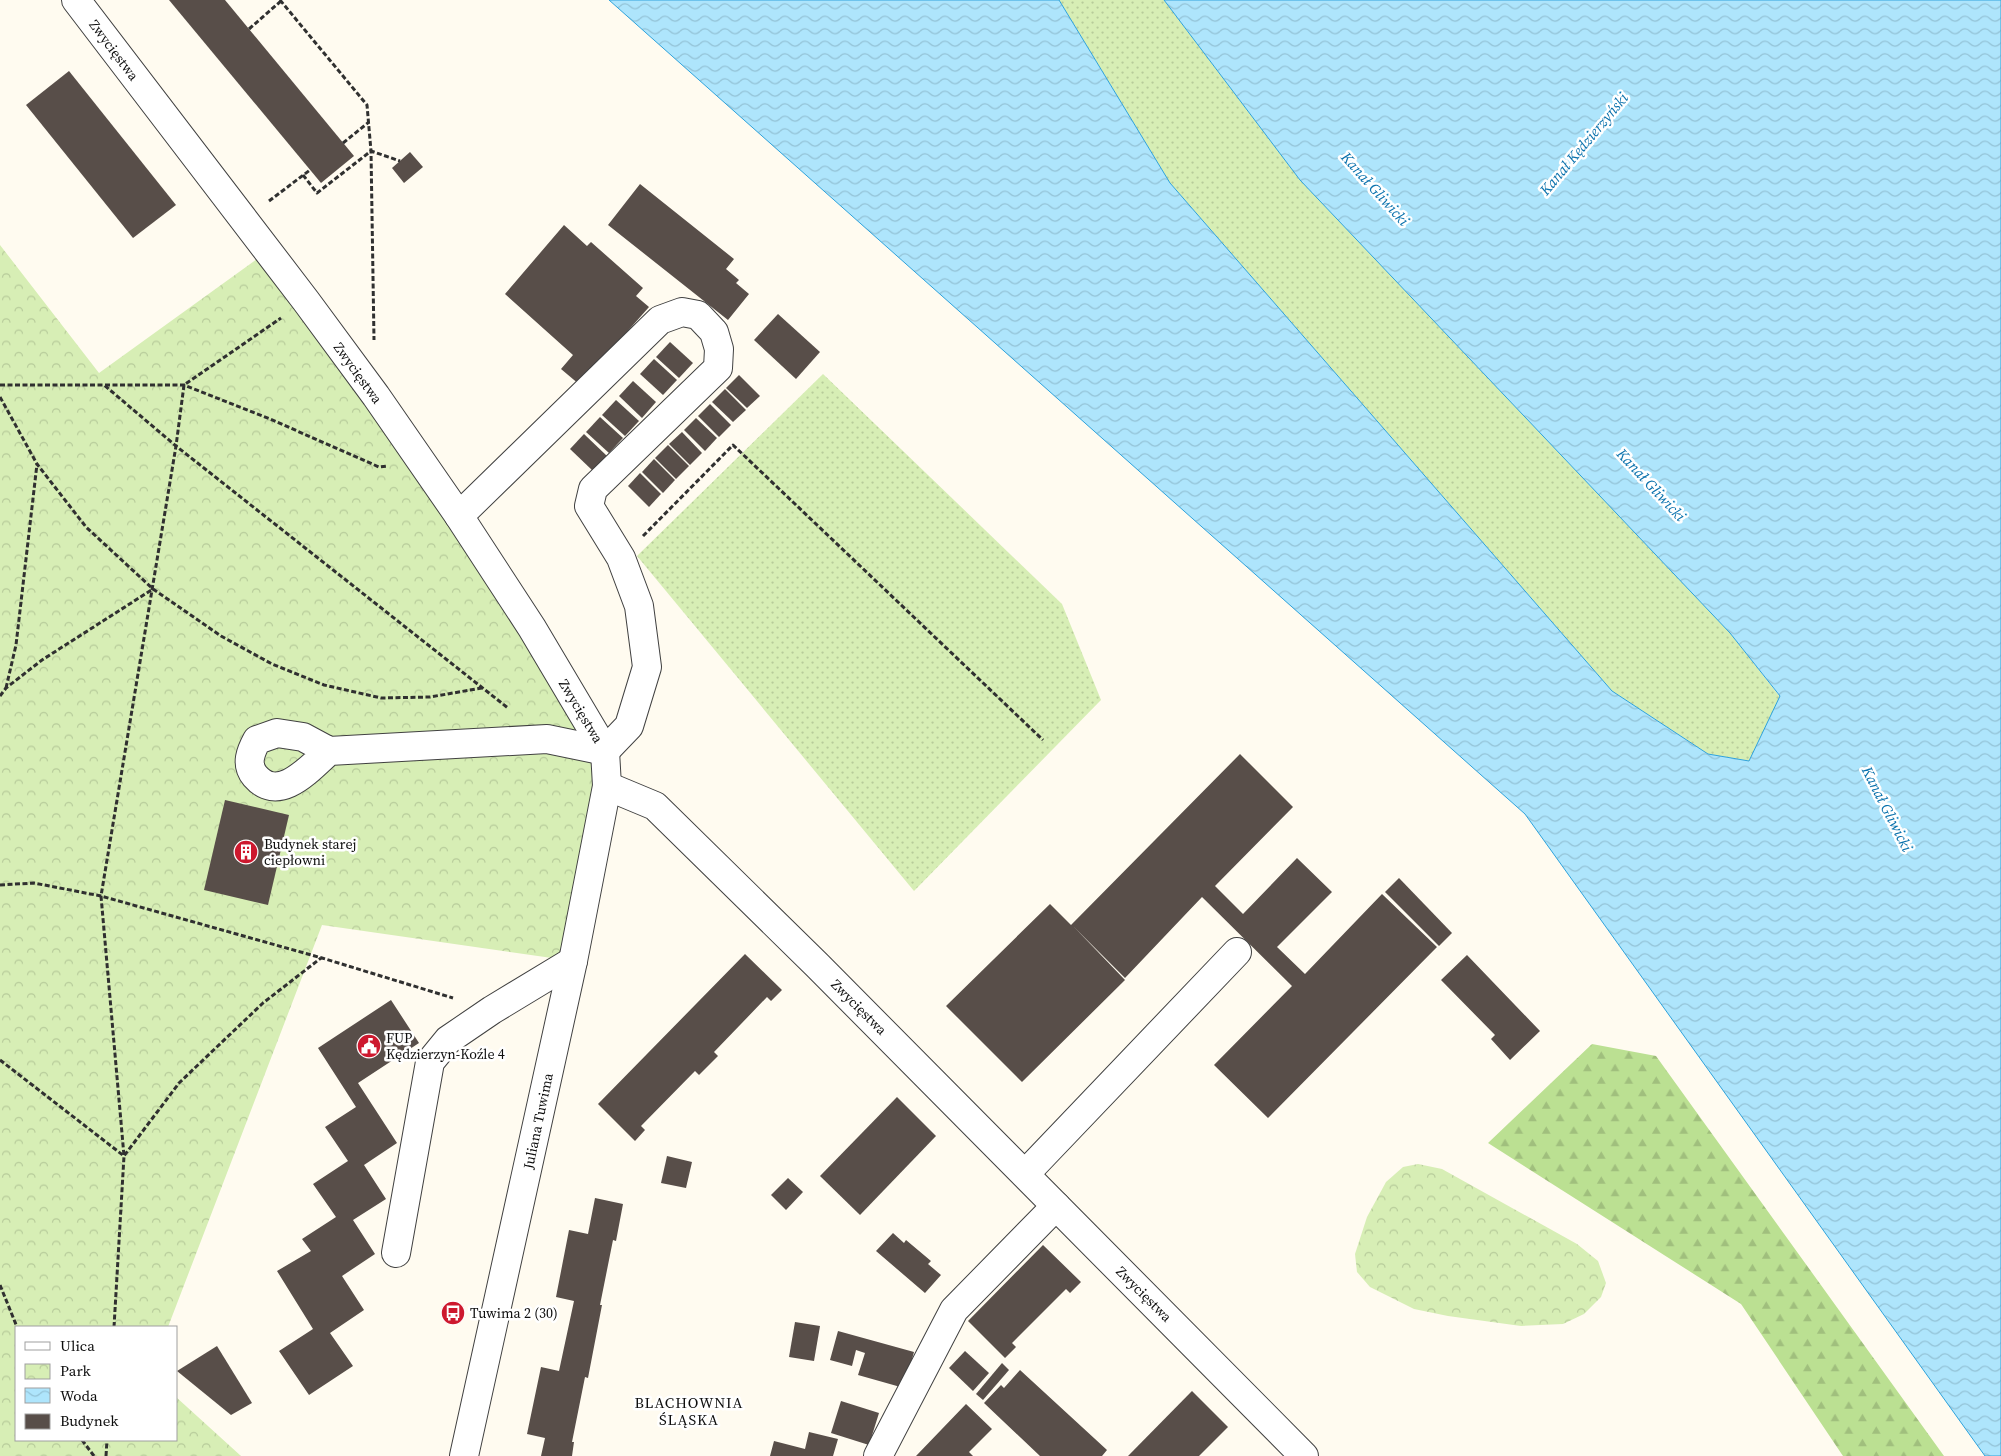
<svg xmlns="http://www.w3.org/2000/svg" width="2001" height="1456" font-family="'Source Serif 4',serif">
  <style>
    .grass { fill: url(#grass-dots) }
    .forest { fill: url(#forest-firs) }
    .park { fill: url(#park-crowns) }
    .water { fill: url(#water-waves); stroke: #2ea2db }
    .building { fill: #584e49 }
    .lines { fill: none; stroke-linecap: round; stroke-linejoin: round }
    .minor-casing { stroke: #414141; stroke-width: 30 }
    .path { stroke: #303030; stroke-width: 3; stroke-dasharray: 5 2.5; stroke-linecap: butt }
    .minor { stroke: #fff; stroke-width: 28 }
    .labels { text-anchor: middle; stroke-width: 5; stroke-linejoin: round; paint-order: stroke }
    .street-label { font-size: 14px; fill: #0e0e0e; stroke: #fff }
    .poi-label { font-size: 14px; fill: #0e0e0e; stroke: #fff; text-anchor: start }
    .water-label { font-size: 15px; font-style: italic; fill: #0a72ad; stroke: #fff }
    .neighbourhood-label { font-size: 15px; letter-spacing: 1px; fill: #0e0e0e; stroke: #fff }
  </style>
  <defs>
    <pattern id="grass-dots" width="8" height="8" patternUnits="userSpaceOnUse" patternTransform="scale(1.25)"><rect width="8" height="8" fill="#d7eeb5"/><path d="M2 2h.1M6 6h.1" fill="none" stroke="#b7cb9a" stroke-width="1.8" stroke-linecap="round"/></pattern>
    <pattern id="forest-firs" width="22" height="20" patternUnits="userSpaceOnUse" patternTransform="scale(1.25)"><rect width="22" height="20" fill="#bbe092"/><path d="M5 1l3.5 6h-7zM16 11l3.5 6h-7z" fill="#a0bf7d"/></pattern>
    <pattern id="park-crowns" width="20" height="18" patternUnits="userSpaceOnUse" patternTransform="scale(1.25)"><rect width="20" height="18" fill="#d7eeb5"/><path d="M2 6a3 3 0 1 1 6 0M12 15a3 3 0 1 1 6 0" fill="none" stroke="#b7cb9a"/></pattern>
    <pattern id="water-waves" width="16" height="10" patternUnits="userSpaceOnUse" patternTransform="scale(1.25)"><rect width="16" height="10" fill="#aee5fc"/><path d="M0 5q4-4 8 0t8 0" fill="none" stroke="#94c3d7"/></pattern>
  </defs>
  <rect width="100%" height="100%" fill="#fffbf0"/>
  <g class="grass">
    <polygon points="1059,0 1164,0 1300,180 1730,633 1780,697 1749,761 1708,754 1612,691 1170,183"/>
    <polygon points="823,374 1062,604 1101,700 914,891 637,556"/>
  </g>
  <polygon class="forest" points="1592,1044 1656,1056 1944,1456 1843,1456 1741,1304 1488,1143"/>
  <g class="park">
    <polygon points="0,245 99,373 268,251 605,751 573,961 322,925 168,1327 16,1327 16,1440 176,1440 176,1397 241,1456 0,1456"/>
    <polygon points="1418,1164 1442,1169 1577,1244 1598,1261 1606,1283 1601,1297 1584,1314 1563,1324 1521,1326 1448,1316 1414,1309 1370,1287 1357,1272 1355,1254 1367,1217 1386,1182 1403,1167"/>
  </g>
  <polygon class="water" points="609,0 1059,0 1170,183 1612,691 1708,754 1749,761 1780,696 1730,633 1300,180 1164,0 2001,0 2001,1456 1985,1456 1525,814"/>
  <g class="building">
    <polygon points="169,0 225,0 354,156 321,183"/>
    <polygon points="69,71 176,205 133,238 26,105"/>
    <polygon points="410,152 423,167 404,183 392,168"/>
    <polygon points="640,184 734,259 726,269 739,280 736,283 749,294 728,320 608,225"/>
    <polygon points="564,225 587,246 591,242 643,288 636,296 649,307 580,385 561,369 573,355 505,294"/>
    <polygon points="778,314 820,352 796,379 754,340"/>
    <polygon points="670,342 693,363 679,378 656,357"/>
    <polygon points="654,359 677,380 663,395 640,374"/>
    <polygon points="739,375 760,396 747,408 726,388"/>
    <polygon points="633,381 656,402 642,418 619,396"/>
    <polygon points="725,389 746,410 733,422 712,402"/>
    <polygon points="616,400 639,421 625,436 602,415"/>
    <polygon points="710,404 731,425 719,437 698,416"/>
    <polygon points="600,417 623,438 609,453 586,432"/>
    <polygon points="696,418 717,438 705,451 684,430"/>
    <polygon points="682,432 702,453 690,465 669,444"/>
    <polygon points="584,434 607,456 593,471 570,449"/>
    <polygon points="668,445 689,466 676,479 655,458"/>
    <polygon points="654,459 675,480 663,493 642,472"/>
    <polygon points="640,473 661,494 649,507 628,486"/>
    <polygon points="1240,754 1293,807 1215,886 1243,914 1297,858 1332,892 1277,947 1305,974 1382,894 1437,947 1268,1118 1214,1065 1292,986 1202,897 1125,978 1073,926 1125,980 1022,1082 946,1006 1050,904 1071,925"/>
    <polygon points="225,800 289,815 268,905 204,890"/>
    <polygon points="1399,878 1452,933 1439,946 1385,892"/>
    <polygon points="745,954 782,990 771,1001 767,997 714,1052 718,1056 699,1075 695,1071 641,1126 645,1130 635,1141 598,1104"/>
    <polygon points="1467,955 1540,1031 1510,1060 1491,1039 1495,1035 1441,980"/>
    <polygon points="391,1000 419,1043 358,1083 397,1143 364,1165 386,1199 353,1220 375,1254 342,1276 364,1310 330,1333 353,1366 309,1395 279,1351 313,1329 277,1271 311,1251 302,1239 336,1217 313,1184 348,1161 325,1127 356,1107 318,1048"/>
    <polygon points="897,1097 936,1136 860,1215 820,1176"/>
    <polygon points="667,1156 692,1162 686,1188 661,1183"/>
    <polygon points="788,1178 803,1192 786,1210 771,1195"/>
    <polygon points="595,1198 623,1204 616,1241 613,1240 600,1305 602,1305 588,1378 585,1377 572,1442 574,1442 572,1456 541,1456 545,1438 527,1434 541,1367 559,1371 574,1301 556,1297 569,1230 588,1234"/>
    <polygon points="893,1233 904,1243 906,1240 931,1261 928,1264 941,1275 925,1293 876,1251"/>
    <polygon points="1043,1245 1081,1282 1070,1293 1066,1289 1012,1343 1016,1347 1005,1358 968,1321"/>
    <polygon points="795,1322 820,1326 814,1361 789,1357"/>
    <polygon points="838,1331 914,1352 904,1388 858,1375 865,1353 856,1350 852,1366 830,1360"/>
    <polygon points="217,1346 252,1403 231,1415 177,1371"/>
    <polygon points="965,1351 989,1373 973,1391 949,1368"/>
    <polygon points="1002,1363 1009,1370 983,1400 976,1394"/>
    <polygon points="1020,1370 1107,1450 1102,1456 1040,1456 984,1403 1001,1385 1004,1388"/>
    <polygon points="1192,1391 1228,1427 1199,1456 1128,1456"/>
    <polygon points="841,1401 879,1413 869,1445 831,1433"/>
    <polygon points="966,1404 992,1429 969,1452 973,1456 916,1456"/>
    <polygon points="809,1432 838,1439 833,1456 770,1456 774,1441 805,1449"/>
  </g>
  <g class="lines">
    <g class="minor-casing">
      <g id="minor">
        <polyline points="76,0 306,301 376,396 459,516 532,628 605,751 607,786 573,961 464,1456"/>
        <polyline points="459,516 660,320 682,312 698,315 714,332 719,349 718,368 593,489 589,506 621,558 639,606 647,667 629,726 605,751"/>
        <path d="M329,751C309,769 279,804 255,776C245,764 251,751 257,740L277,733L303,737L329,751L547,739L605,751"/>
        <polyline points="607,786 655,806 817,965 1304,1456"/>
        <polyline points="1025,1174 1237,952"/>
        <polyline points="396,1253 430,1062 448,1040 492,1010 573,961"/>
        <polyline points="878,1456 954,1310 1056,1206"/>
      </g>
    </g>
    <g class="path">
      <polyline points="280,0 367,105 371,151 374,340"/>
      <polyline points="249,29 281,1"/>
      <polyline points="343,143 369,122"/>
      <polyline points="303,175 317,193 371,151 400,161"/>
      <polyline points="269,201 310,170"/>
      <polyline points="0,385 104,385 176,446 508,708"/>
      <polyline points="105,385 184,385 270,419 379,467 388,466"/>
      <polyline points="0,397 37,464 86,527 153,589 221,636 272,664 324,685 381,698 430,697 482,688"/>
      <polyline points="643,536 733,445 1043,740"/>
      <polyline points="6,688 16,645 37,464"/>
      <polyline points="0,696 6,688 42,660 153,589"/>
      <polyline points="0,885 34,883 101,896 322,958 453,998"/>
      <polyline points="0,1060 124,1156 179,1083 263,1003 321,958"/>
      <polyline points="0,1285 17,1327"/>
      <polyline points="114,1327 124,1156 101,896 176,446 184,385 281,318"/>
      <polyline points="82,1440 94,1456"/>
      <polyline points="106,1456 107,1440"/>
    </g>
    <use href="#minor" class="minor"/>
  </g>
  <defs>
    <g id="building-disc" transform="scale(1.25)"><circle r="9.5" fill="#cd182e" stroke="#fff"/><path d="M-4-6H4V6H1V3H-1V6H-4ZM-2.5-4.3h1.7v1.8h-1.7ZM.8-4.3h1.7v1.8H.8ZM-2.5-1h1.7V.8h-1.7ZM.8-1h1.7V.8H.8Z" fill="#fff"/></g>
    <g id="civic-disc" transform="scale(1.25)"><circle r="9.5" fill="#cd182e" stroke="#fff"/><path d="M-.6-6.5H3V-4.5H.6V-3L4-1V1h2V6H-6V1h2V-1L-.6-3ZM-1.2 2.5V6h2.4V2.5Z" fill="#fff"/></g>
    <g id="bus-disc" transform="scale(1.25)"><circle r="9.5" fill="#cd182e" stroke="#fff"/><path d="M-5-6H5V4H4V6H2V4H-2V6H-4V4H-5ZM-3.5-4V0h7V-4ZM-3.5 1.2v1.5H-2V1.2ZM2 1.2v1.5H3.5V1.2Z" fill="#fff"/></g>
  </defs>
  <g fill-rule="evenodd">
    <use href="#building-disc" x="246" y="852"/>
    <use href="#civic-disc" x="369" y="1046"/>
    <use href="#bus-disc" x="453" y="1313"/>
  </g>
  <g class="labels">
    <g class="street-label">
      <text transform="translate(114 50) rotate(53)" y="5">Zwycięstwa</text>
      <text transform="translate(358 373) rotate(54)" y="5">Zwycięstwa</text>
      <text transform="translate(581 711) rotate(59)" y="5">Zwycięstwa</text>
      <text transform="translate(859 1007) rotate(45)" y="5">Zwycięstwa</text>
      <text transform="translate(538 1121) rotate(-78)" y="5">Juliana Tuwima</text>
      <text transform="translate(1144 1294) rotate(45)" y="5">Zwycięstwa</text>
    </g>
    <g class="poi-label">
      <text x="264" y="849">Budynek starej<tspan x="264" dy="16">ciepłowni</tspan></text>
      <text x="386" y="1043">FUP<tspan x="386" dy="16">Kędzierzyn-Koźle 4</tspan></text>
      <text x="470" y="1318">Tuwima 2 (30)</text>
    </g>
    <g class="water-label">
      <text transform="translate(1584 144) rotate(-50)" y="5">Kanał Kędzierzyński</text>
      <text transform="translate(1375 189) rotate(48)" y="5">Kanał Gliwicki</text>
      <text transform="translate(1651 485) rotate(47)" y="5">Kanał Gliwicki</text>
      <text transform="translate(1887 809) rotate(63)" y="5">Kanał Gliwicki</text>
    </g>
    <g class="neighbourhood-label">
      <text x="689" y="1408">BLACHOWNIA<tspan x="689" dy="17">ŚLĄSKA</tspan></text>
    </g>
  </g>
  <rect x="15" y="1326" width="162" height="115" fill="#ffffff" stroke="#9f9f9f"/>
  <rect x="25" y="1342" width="25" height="8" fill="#ffffff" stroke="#9f9f9f"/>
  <text x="60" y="1351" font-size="15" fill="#0e0e0e">Ulica</text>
  <rect x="25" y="1364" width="25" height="15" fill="url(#park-crowns)" stroke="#9f9f9f"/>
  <text x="60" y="1376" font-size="15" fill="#0e0e0e">Park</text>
  <rect x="25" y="1388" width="25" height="15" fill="url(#water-waves)" stroke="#9f9f9f"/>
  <text x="60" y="1401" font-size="15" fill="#0e0e0e">Woda</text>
  <rect x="25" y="1414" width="25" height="15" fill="#584e49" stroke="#9f9f9f"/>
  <text x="60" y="1426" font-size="15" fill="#0e0e0e">Budynek</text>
</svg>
